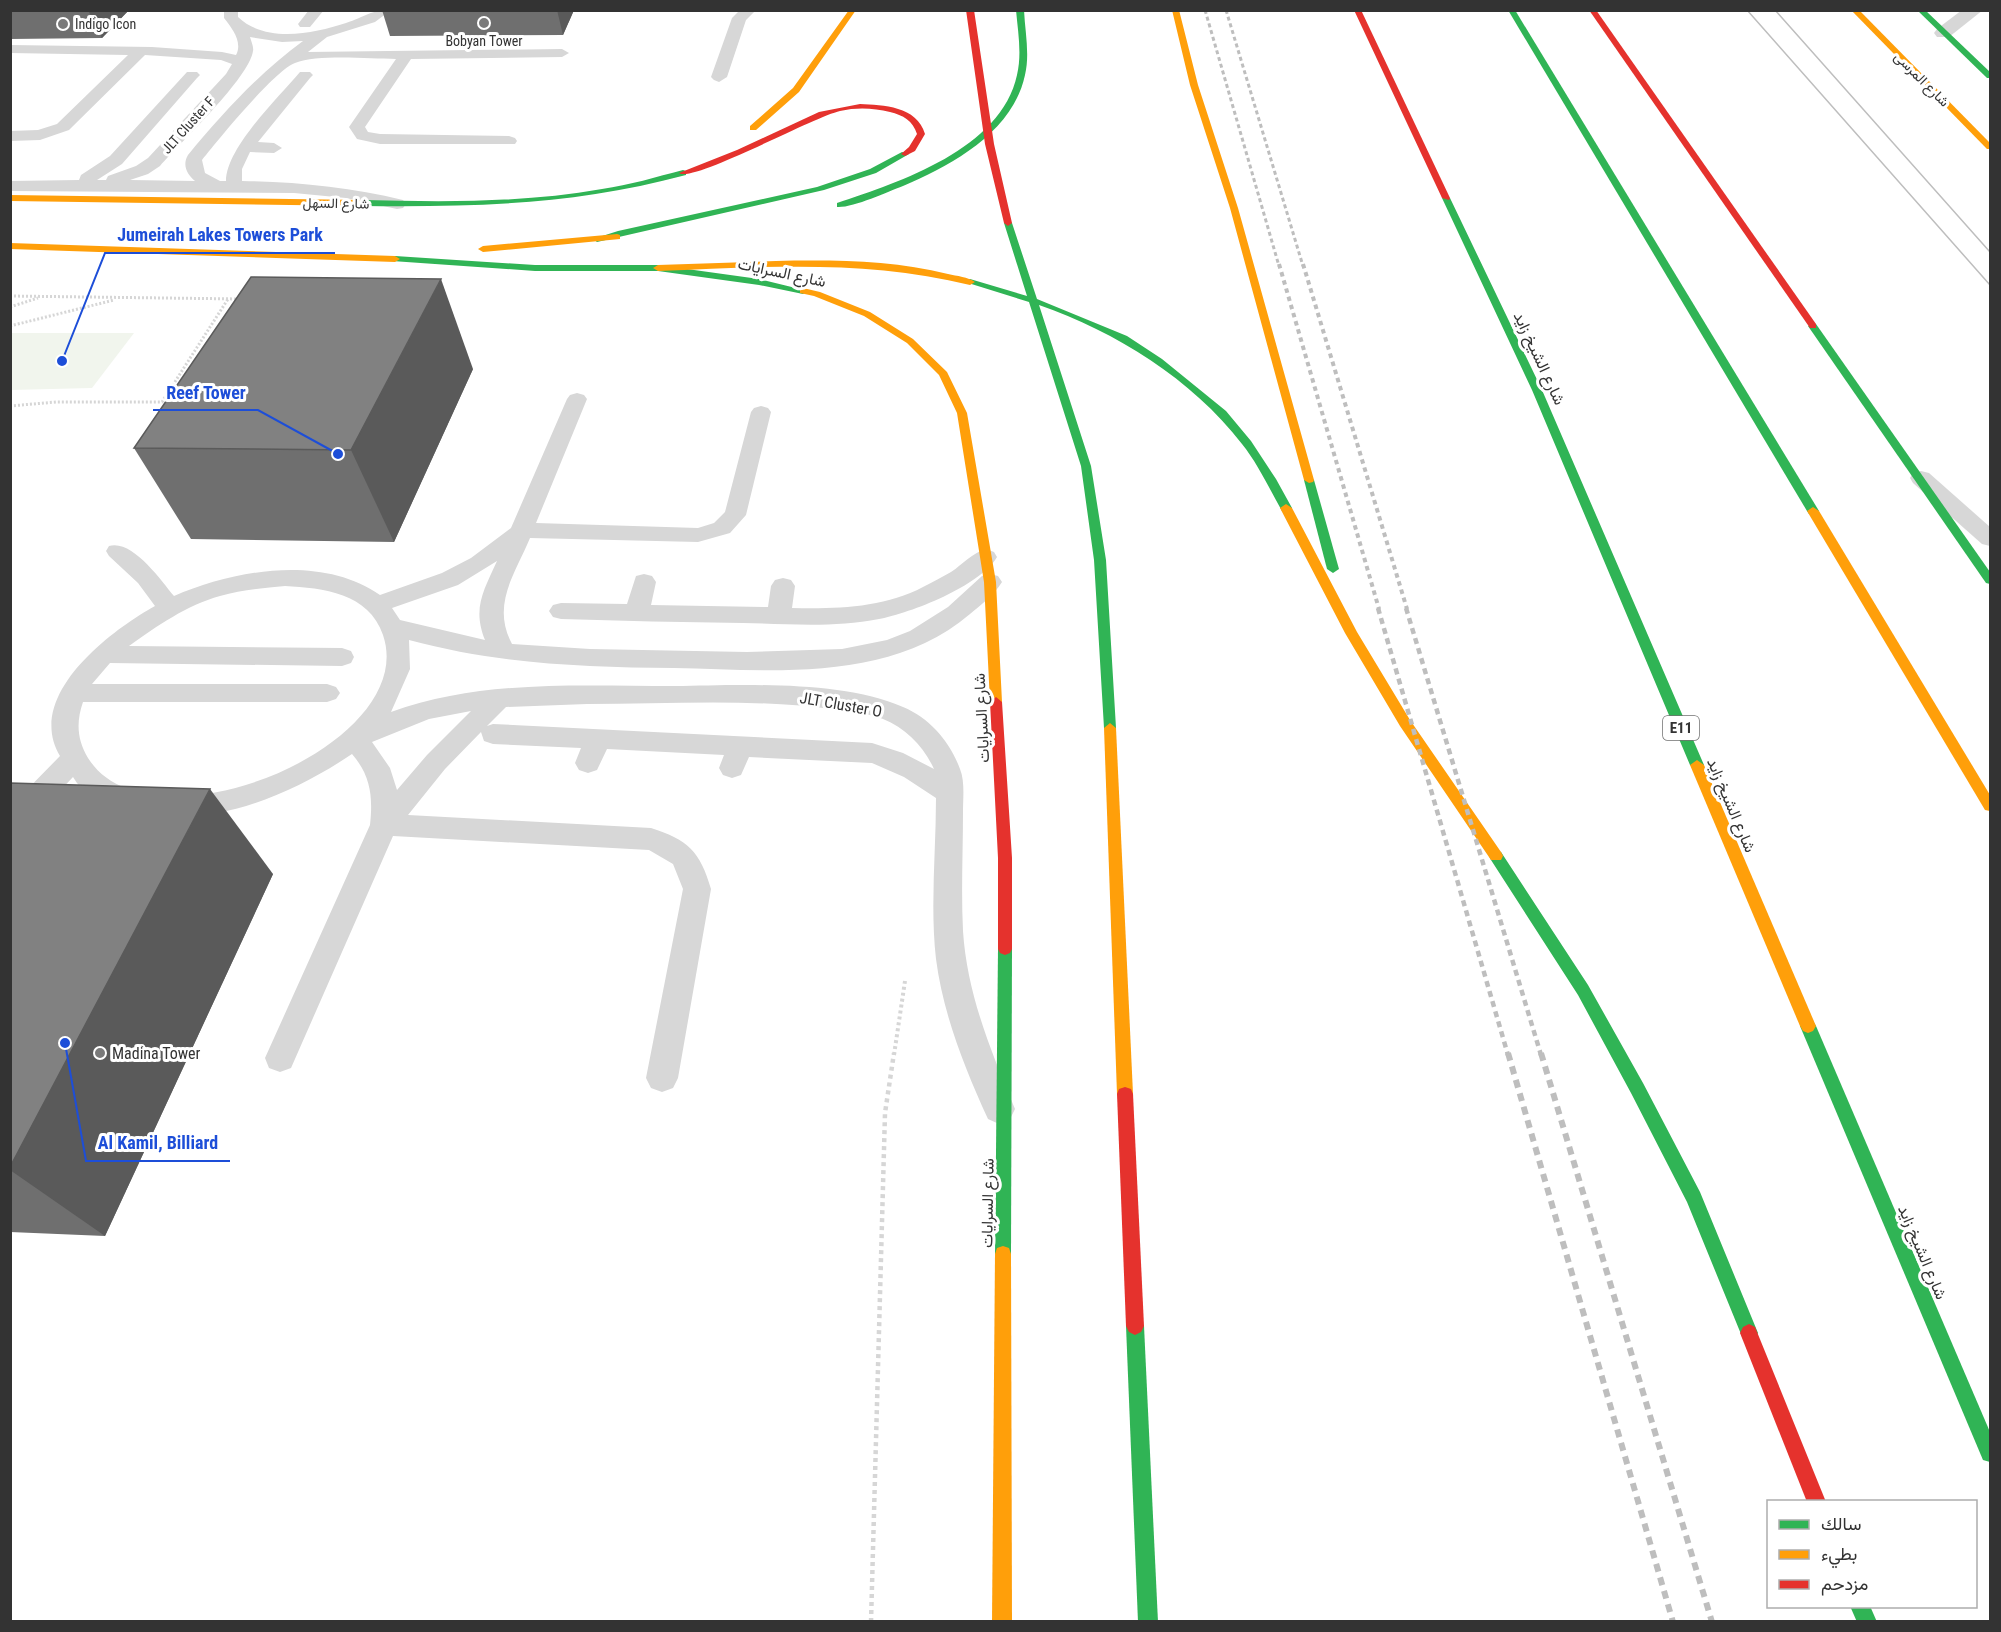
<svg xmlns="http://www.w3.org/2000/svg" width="2001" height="1632" font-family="'Roboto Condensed',Vazirmatn,sans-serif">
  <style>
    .green { fill: #f1f5ed }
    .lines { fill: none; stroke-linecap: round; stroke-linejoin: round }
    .path-far2 { stroke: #d6d6d6; stroke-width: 3; stroke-dasharray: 2 2; stroke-linecap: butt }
    .path-far1 { stroke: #d6d6d6; stroke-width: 4; stroke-dasharray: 3 3; stroke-linecap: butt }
    .path { stroke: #d6d6d6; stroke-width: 4.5; stroke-dasharray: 4 4; stroke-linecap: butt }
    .lane { fill: #d7d7d7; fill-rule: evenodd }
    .street { fill: #d7d7d7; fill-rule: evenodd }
    .fast { fill: #30b455; fill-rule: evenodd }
    .slow { fill: #ff9f0a; fill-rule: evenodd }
    .jam { fill: #e5322d; fill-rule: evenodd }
    .tram { stroke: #bebebe; stroke-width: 1.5 }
    .rail-far3 { stroke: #bebebe; stroke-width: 3; stroke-dasharray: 4 3; stroke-linecap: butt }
    .rail-far2 { stroke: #bebebe; stroke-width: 4; stroke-dasharray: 4.5 4; stroke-linecap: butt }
    .rail-far1 { stroke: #bebebe; stroke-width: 4.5; stroke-dasharray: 6 4.5; stroke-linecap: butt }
    .rail { stroke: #bebebe; stroke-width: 6; stroke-dasharray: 8 6; stroke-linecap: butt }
    .wall { fill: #6f6f6f }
    .shaded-wall { fill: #5a5a5a }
    .building { fill: #818181; stroke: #5a5a5a; stroke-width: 1.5 }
    .poi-dot { fill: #7a7a7a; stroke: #fff; stroke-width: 2 }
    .labels { text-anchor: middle; stroke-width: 6; stroke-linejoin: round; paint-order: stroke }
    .far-poi-label { font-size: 14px; fill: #333; stroke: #fff; text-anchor: start }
    .far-street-label { font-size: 14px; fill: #333; stroke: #fff }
    .shield { fill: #fff; stroke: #707070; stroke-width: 1.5 }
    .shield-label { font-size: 15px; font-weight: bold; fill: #333 }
    .street-label { font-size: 16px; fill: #333; stroke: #fff }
    .poi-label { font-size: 16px; fill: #333; stroke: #fff; text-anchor: start }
    .leader { fill: none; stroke: #1d4ed8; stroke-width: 2 }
    .callout-dot { fill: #1d4ed8; stroke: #fff; stroke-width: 2 }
    .callout-label { font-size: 18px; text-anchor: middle; font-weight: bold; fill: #1d4ed8; stroke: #fff; stroke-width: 6; stroke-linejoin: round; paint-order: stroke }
  </style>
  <rect width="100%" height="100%" fill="#fff"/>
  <polygon class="green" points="10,333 134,333 92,388 11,390"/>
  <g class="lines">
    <g class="path-far2">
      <polyline points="10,296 241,299"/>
      <polyline points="10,307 38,298"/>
      <polyline points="10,326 114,300"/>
      <polyline points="10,406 56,402 162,402 228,299"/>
    </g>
    <polyline class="path-far1" points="894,1055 905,981"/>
    <polyline class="path" points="871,1622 885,1113 894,1053"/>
    <g class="lane">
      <path d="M224,10H238V17C265,43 313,34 346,23C365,17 370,10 391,10L375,22L327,37L308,52L562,49L569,53L562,57L411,59L365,127L368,132L380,134L509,136L515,138L517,141L515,144H380L357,139L349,127L396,59C370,59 318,54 295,63C274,71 218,140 202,160L205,173L220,181H226C226,148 278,98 300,72H310L313,75L310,78L258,142L274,143L282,148L274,153L250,152L242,169V181C297,182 350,187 403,200L406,204L403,208L397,209L346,198L294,193L10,191V181L79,180L81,175L110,156L187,72H197L200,75L197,78L122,164L97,180H106L108,176L136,166L148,158L226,74L232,64L221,60L145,55L69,130L40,140L10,141V131L38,130L57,124L128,55L10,53V45L152,47L222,52L236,55C243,42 232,28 224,18ZM250,37L282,42L303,41C259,73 222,114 188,155C182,165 187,174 195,181L130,180L148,174L160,166C182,141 249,78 253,51C254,47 251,41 250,37Z"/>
      <polygon points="309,10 324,10 310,27 300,27 298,24"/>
      <polygon points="740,10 756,10 746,20 727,77 719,82 714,80 711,77 732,18"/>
      <path d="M577,393L584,395L587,399L536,523L698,528L714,523L725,512L751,412L754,408L761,406L768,408L771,412L746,515L730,533L698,542L530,538C515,574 491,605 512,644L590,649L747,652L842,649L887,640L910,631L948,607L982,576L990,574L998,576L1002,582C994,595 981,605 970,614C889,683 773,670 674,668C582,667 498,664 409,640L410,669L391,712C482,679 580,686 675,686C742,685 841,680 903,707C930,718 950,742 960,769C965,781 963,798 963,811C963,851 961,891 963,931C967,994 991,1051 1015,1109L1010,1119L999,1124L988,1119C965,1069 943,1014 936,959C930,906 936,851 936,798L904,777L872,763L749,757L741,775L732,778L723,775L719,768L724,755L607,749L597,770L588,773L579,770L575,763L581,748L493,744L484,741L481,732L445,769L408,815L651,828C688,840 700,851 711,889L678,1078L673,1088L662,1092L651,1088L646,1078L683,889L673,864L649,850L393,836L291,1068L280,1072L269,1068L265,1058L370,825C373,797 371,776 352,754C285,799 199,834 117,808C100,802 82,793 73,777L20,833L10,836V807L60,756C24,696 110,631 155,606L138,583L109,556L106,551L109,546C132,539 160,579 174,596C235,570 321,554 380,595L442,573L471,558L511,528L567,399L570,395ZM497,561C484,590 472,608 485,640L400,620L392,608L458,585ZM285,586C323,588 369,593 383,635C421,746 150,857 88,758C77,740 76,722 83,702H327L336,699L340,693L336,687L327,684H92L110,663L342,666L351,663L354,657L351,651L342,648L129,646C157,626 187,605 220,596C241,590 263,588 285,586ZM587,704C670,704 756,698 838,710C853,713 869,713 883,719C906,728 924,747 934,769L903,753L872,743L493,724L487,726L506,707ZM471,711L427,755L397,790L390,768L372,742L429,719Z"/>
      <polygon points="1921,471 1929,473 1990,527 1990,546 1982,544 1913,483 1910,478 1913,473"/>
      <path d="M986,549L994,552L997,557C980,586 911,613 879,619C834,628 788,624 743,623C682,622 622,621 561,619L553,617L549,611L553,605L561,603L627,604L636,576L644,574L652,576L656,582L651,605L768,607L771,586L775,580L783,578L791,580L795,586L792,608C835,609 884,608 923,587C933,582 942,577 951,572C963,564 972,553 986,549Z"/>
    </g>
    <polygon class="street" points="1962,10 1983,10 1949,37 1937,37 1934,33 1937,29"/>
    <g class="fast">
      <path d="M1016,10H1024C1025,32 1030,54 1025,75C1013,132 952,165 903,186C887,192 853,208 837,207V203C900,182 1001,149 1017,75C1022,54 1018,32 1016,10Z"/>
      <polygon points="1508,10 1515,10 1819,511 1817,514 1809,514 1807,511"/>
      <polygon points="1917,10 1925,10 1990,72 1990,78 1987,78"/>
      <polygon points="902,152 909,154 876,173 824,190 597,242 593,239 618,231 817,187 870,169"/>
      <path d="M683,170L686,171V175C574,205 478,207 363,206L359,203L363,200C443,202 523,203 602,189C630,185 656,177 683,170Z"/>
      <polygon points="1443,196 1450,198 1542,390 1704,765 1702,769 1697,770 1690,765 1532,390 1442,198"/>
      <path d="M1008,220L1012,223L1037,299L1127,336L1162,359L1226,411L1251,441L1276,479L1292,508L1290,511H1282C1269,488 1258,464 1242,444C1192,379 1116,332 1039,305L1091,466L1106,560L1116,728L1110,733L1104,728L1094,560L1081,466L1029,302L965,282L970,279L1027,296L1004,223Z"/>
      <polygon points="395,256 535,265 658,265 759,279 808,291 803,294 759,285 658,271 535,271 392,261 390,259"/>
      <polygon points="1813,323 1816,324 1990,572 1990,584 1986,583 1808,326"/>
      <polygon points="1309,477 1314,480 1339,569 1333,573 1327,569 1304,480"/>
      <polygon points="1496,850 1501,852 1588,985 1643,1083 1700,1192 1758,1333 1755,1339 1749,1342 1743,1339 1687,1202 1631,1093 1578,995 1491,860 1489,856 1491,852"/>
      <polygon points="1005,943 1010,945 1012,949 1011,1254 1009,1260 1003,1262 997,1260 995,1254 998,949 1000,945"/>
      <polygon points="1808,1019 1813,1021 1816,1026 1990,1432 1990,1462 1983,1460 1800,1026 1803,1021"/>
      <polygon points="1135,1317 1141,1320 1144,1326 1158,1622 1138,1622 1126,1326 1129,1320"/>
      <polygon points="1850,1606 1870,1606 1877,1622 1857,1622"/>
    </g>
    <g class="slow">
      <polygon points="849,10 856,10 799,92 756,130 750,130 750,126 793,88"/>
      <polygon points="1172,10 1179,10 1198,85 1238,208 1314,480 1313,482 1309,483 1304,480 1230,208 1190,85"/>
      <polygon points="1851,10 1859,10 1990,143 1990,149 1987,149"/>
      <polygon points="10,195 363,200 367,203 363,206 10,201"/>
      <polygon points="617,234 620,235 620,239 483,252 478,249 483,246"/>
      <polygon points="10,243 395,256 400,259 395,262 10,249"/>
      <path d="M776,261C833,260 892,260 948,274C957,276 968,277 975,282L970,285C866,259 764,267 658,271L653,268L658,265Z"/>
      <polygon points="803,288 820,292 870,312 913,339 947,372 967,413 996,582 1002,702 1000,705 996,707 990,702 984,582 957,413 939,375 907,343 864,316 814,296 800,293 800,289"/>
      <polygon points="1286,504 1292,508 1357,632 1410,720 1501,852 1503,856 1501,860 1491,860 1400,726 1345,633 1280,508"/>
      <polygon points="1813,507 1819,511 1990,795 1990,811 1985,810 1807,511"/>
      <polygon points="1110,723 1116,728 1133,1094 1131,1099 1125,1101 1119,1099 1117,1094 1104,728"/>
      <polygon points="1697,760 1704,765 1816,1026 1813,1031 1808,1033 1803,1031 1800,1026 1690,765"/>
      <polygon points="1003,1246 1009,1248 1011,1254 1012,1622 992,1622 995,1254 997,1248"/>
    </g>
    <g class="jam">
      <polygon points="966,10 974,10 994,144 1012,223 1008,226 1004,223 985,144"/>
      <polygon points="1354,10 1361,10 1450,198 1449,200 1442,198"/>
      <polygon points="1589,10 1596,10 1816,324 1816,328 1810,328"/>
      <path d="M860,104C883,105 917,106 925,134L915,151L905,156L901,154L909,147L917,134C913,121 903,115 890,112C874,108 857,107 840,111C813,117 693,183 679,173L737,150L819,112Z"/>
      <polygon points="996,697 1002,702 1012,858 1012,949 1010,953 1005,955 1000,953 998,949 998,858 990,702"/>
      <polygon points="1125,1087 1131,1089 1133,1094 1144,1326 1141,1332 1135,1335 1129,1332 1126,1326 1117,1094 1119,1089"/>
      <polygon points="1749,1324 1755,1327 1826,1502 1807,1502 1740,1333 1743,1327"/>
    </g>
    <g class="tram">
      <polyline points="1747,10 1990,285"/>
      <polyline points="1775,10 1990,252"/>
    </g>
    <g class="rail-far3">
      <polyline points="1205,10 1279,266"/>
      <polyline points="1226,10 1303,266"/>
    </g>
    <g class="rail-far2">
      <polyline points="1279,264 1379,609"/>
      <polyline points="1303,264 1407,609"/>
    </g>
    <g class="rail-far1">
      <polyline points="1378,608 1508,1055"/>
      <polyline points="1406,608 1541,1055"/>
    </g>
    <g class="rail">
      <polyline points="1508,1053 1673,1622"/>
      <polyline points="1541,1053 1712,1622"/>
    </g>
  </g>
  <g class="wall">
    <polygon points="10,10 129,10 102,38 10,39"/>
    <polygon points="382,10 574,10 563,35 390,36"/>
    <polygon points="473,369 394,542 191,539 134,448"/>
    <polygon points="10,783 273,874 105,1236 10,1232"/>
  </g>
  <g class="shaded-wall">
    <polygon points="88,10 129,10 102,38"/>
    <polygon points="557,10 574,10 563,35"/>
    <polygon points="441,279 473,369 394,542 351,450"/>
    <polygon points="210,789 273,874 105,1236 10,1170 10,1167"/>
  </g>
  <g class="building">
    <polygon points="251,277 441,279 351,450 134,448"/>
    <polygon points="10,783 210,789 10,1167"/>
  </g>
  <g class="poi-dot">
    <circle cx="484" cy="23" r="6"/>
    <circle cx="63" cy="24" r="6"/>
    <circle cx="100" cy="1053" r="6"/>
  </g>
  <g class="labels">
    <g class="far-poi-label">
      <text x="75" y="29">Indigo Icon</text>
      <text x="484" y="46" text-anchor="middle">Bobyan Tower</text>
    </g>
    <g class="far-street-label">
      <text transform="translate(1922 79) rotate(45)" y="5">شارع المرسى</text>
      <text transform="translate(188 125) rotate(-48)" y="5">JLT Cluster F</text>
      <text transform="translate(336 203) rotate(1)" y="5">شارع السهل</text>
    </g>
    <rect class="shield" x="1663" y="716" width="36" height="24" rx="4.5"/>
    <g class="shield-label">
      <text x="1681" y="733">E11</text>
    </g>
    <g class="street-label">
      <text transform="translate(782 272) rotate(12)" y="6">شارع السرايات</text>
      <text transform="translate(1540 358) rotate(65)" y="6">شارع الشيخ زايد</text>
      <text transform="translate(841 704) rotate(10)" y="6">JLT Cluster O</text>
      <text transform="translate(981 718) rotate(-93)" y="6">شارع السرايات</text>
      <text transform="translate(1732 805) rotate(67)" y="6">شارع الشيخ زايد</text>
      <text transform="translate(987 1203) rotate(-89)" y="6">شارع السرايات</text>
      <text transform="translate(1923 1252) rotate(67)" y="6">شارع الشيخ زايد</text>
    </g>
    <g class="poi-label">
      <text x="112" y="1059">Madina Tower</text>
    </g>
  </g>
  <path class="leader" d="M62 361L105 253H335M338 454L258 410H153M65 1043L86 1161H230"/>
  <g class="callout-dot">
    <circle cx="62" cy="361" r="6"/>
    <circle cx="338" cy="454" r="6"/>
    <circle cx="65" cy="1043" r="6"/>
  </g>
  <g class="callout-label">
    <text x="220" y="241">Jumeirah Lakes Towers Park</text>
    <text x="206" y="399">Reef Tower</text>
    <text x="158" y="1149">Al Kamil, Billiard</text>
  </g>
  <rect width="2001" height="1632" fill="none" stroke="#333333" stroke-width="24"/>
  <rect x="1767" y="1500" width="210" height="108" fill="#ffffff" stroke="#adadad" stroke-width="1.5"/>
  <rect x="1779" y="1520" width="30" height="9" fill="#30b455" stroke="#adadad" stroke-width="1.5"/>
  <text x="1821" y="1530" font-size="18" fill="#333333">سالك</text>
  <rect x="1779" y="1550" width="30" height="9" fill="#ff9f0a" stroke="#adadad" stroke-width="1.5"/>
  <text x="1821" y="1560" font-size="18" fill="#333333">بطيء</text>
  <rect x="1779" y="1580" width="30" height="9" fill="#e5322d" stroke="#adadad" stroke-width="1.5"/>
  <text x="1821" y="1590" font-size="18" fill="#333333">مزدحم</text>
</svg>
